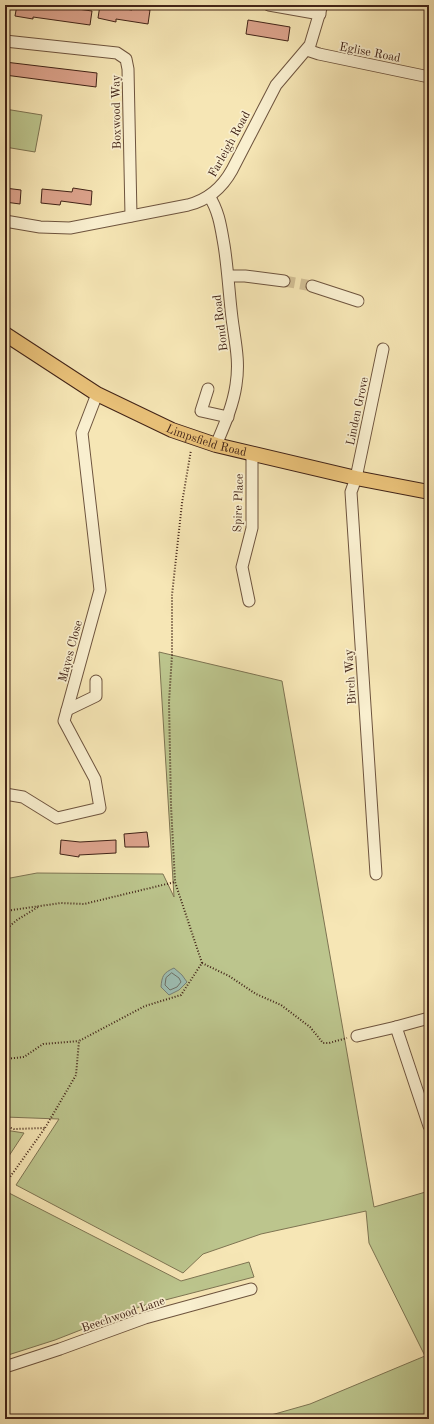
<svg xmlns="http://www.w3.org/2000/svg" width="434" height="1424" font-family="'Old Standard TT',serif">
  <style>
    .green { fill: #bcc58d; stroke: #7e7452 }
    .water { fill: #9dbeb3; stroke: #788075 }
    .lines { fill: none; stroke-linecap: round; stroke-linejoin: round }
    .shore { stroke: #6f7065; stroke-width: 1 }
    .building { fill: #dca38c; stroke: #412317 }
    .minor-tunnel { stroke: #d2bf95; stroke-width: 11; stroke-dasharray: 11 5.5; stroke-linecap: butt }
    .minor-casing { stroke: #6e543e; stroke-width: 13 }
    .major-casing { stroke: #412317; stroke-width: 16 }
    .path { stroke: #412317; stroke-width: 2; stroke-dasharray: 1 2; stroke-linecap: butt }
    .minor { stroke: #f9efcf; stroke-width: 11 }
    .major { stroke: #ebc37a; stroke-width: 14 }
    .labels { text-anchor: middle; stroke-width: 3.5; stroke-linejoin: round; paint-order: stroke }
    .street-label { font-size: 12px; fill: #412317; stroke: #f9efcf }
  </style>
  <rect width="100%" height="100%" fill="#f6e6b5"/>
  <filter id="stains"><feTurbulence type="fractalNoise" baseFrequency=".005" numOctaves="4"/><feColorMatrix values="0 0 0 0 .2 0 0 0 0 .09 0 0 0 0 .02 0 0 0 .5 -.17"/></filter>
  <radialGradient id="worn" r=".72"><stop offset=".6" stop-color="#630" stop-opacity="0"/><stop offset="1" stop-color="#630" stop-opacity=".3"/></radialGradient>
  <g class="green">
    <polygon points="5,109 42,115 35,152 5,147"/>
    <polygon points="159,652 282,681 374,1207 429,1191 429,1419 257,1419 310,1404 425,1356 369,1243 366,1211 261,1234 203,1254 183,1273 16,1185 59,1119 5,1117 5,879 37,873 163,874 174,897"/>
    <polygon points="5,1130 24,1133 5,1162"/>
    <polygon points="9,1193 181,1281 249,1262 254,1277 142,1306 55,1340 5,1356 5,1200"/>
  </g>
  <path class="water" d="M174,968L182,975L187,982L179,990L169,995L161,987C162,976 163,973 174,968Z"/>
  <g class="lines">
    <polygon class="shore" points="172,973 179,978 181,982 177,987 170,990 165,985 166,978"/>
  </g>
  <g class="building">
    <polygon points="17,5 49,5 92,11 90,25 33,17 33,19 15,16"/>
    <polygon points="100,5 132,10 132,7 150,10 148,24 116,19 116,22 98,18"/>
    <polygon points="248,20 290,27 288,41 246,34"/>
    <polygon points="5,62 97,73 96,87 5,75"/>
    <polygon points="5,188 21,190 20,204 5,202"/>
    <polygon points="73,188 92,191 91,205 61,201 60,205 41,203 42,189 72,192"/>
    <polygon points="147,832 149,847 125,847 124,834"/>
    <polygon points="61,840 80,842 116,840 116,853 79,855 79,857 60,854"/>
  </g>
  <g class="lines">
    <polyline class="minor-tunnel" points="284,281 312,286"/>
    <g class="minor-casing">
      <g id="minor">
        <polyline points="269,5 320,14"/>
        <polyline points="5,41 117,53 126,59 128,69 131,216"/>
        <polyline points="307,50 319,54 429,77"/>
        <path d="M209,196C219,211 221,228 224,245C228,270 229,294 232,318C235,342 240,361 236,385C233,406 224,426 216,445"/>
        <path d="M5,221L40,227L70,228L188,205C208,200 222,188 232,170L276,85L310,45L322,5"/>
        <polyline points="229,276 245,276 284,281"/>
        <polyline points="312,286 358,301"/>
        <polyline points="208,389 201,411 228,417"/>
        <polyline points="249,601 242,567 252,528 252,454"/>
        <polyline points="67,710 96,696 96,681"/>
        <polyline points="5,794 23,797 57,818 100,808 95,779 64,721 100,590 82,433 97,394"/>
        <polyline points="376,874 351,492 356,478 383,349"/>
        <polyline points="396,1027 429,1126"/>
        <polyline points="357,1036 396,1027 429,1018"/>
        <polyline points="5,1367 60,1349 145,1318 251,1289"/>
      </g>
    </g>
    <g class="major-casing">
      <g id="major">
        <path id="s1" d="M5,334L97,394L172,430L216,445L356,478L429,492"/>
      </g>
    </g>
    <g class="path">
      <polyline points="5,911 61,903 84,904 175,882"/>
      <polyline points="5,930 17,920 38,907"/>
      <polyline points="202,963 229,976 256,994 281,1005 310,1027 323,1043 329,1043 347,1038"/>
      <polyline points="5,1059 24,1057 43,1044 79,1041"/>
      <polyline points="5,1126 14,1129 45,1128"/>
      <polyline points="5,1184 45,1128 76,1075 79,1041 145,1006 181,995 202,963 175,882 171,806 169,702 172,655 172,595 182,503 191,450"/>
    </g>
    <use href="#minor" class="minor"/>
    <use href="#major" class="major"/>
  </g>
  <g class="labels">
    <g class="street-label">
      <text transform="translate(370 52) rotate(11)" y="4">Eglise Road</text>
      <text transform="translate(116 112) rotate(-91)" y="4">Boxwood Way</text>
      <text transform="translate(229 144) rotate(-61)" y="4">Farleigh Road</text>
      <text transform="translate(220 323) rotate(-97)" y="4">Bond Road</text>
      <text transform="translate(357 411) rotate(-78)" y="4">Linden Grove</text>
      <text dy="4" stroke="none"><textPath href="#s1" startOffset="229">Limpsfield Road</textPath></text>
      <text transform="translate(238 503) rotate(-88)" y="4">Spire Place</text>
      <text transform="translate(70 651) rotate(-75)" y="4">Mayes Close</text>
      <text transform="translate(350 677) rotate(-94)" y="4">Birch Way</text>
      <text transform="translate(123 1314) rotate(-19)" y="4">Beechwood Lane</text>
    </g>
  </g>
  <rect width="434" height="1424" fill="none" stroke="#f6e6b5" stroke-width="20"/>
  <rect x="6" y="6" width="422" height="1412" fill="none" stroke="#412317" stroke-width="2"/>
  <rect x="10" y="10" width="414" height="1404" fill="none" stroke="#412317"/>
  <rect width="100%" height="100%" filter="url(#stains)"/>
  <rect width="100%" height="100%" fill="url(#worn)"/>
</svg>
